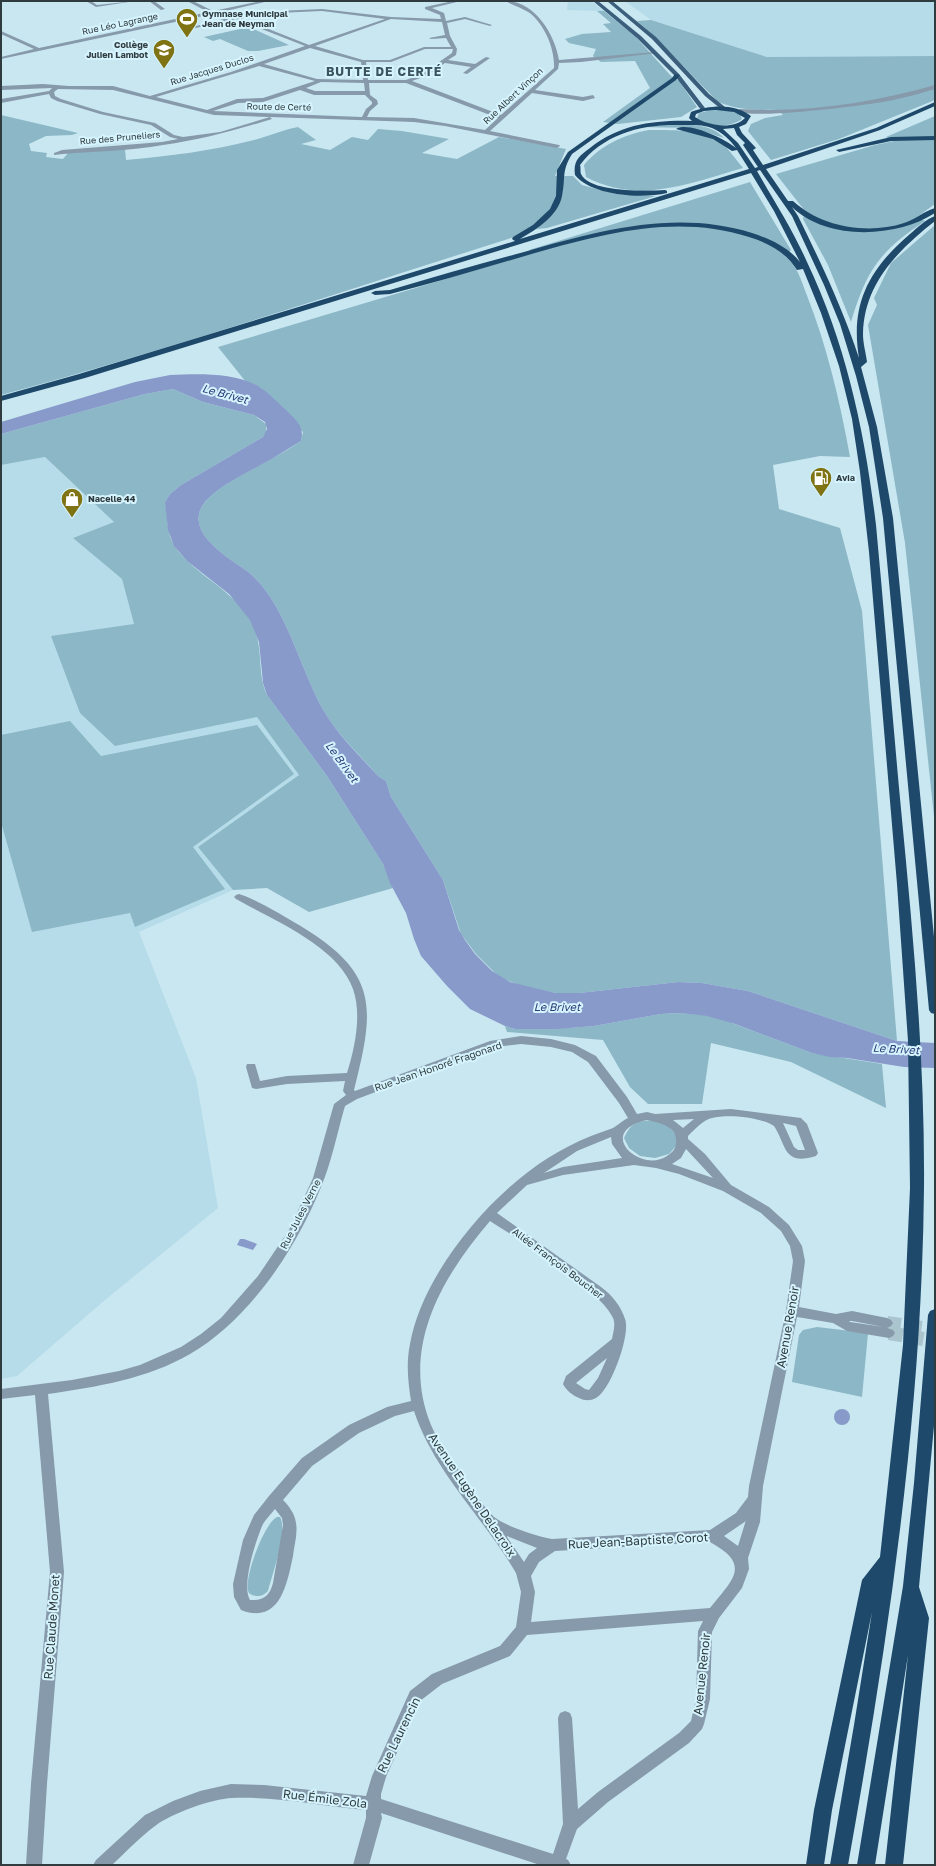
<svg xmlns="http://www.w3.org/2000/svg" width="936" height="1866" font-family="'Golos Text',sans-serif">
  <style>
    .built { fill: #b6dce9 }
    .green { fill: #8bb7c6 }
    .water { fill: #889aca }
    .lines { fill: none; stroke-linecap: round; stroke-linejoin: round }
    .minor-tunnel { stroke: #aac5cd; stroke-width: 14; stroke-dasharray: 14 7; stroke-linecap: butt }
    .minor { fill: #869aab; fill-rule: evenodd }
    .major { fill: #3b5e7c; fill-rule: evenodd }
    .highway { fill: #1e496a; fill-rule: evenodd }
    .labels { text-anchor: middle; stroke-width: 4; stroke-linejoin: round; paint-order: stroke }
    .far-poi-label { font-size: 9px; font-weight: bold; fill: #2f3b3f; stroke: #d6f4fe; text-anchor: start }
    .far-street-label { font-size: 9px; fill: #2f3b3f; stroke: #d6f4fe }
    .street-label { font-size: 10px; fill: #2f3b3f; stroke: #d6f4fe }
    .water-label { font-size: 11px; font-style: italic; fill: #293b76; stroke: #d6f4fe }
    .far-district-label { font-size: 12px; font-weight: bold; letter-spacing: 1px; fill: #3a535c; stroke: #d6f4fe }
    .near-street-label { font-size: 12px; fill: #2f3b3f; stroke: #d6f4fe }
  </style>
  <rect width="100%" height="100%" fill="#c9e7f1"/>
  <g class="built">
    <polygon points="568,1 591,1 604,11 567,10"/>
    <polygon points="625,1 935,1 935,56 767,57 651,20"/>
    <polygon points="45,457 114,522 73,538 122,579 134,624 115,746 257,716 299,775 198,847 233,890 139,932 196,1078 218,1208 105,1300 17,1376 1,1379 1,465"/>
  </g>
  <g class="green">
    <polygon points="597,11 604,11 634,35 671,76 679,81 697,107 681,117 618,124 603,122 650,88 635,61 601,62 593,56 596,49 569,43 565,39 582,34 611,32 603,24 611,23"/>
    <path d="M651,20L767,57L935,56V100L839,139L771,160L748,131L751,124L765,118L783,115L778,110C756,110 738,110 718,102L652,34L637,21Z"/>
    <polygon points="249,27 289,45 258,51 248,51 220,39 213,41 204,37"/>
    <path d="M719,110L732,111L740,115L742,119C730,128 709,127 697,118L699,113L707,111Z"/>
    <path d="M1,115L78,133L72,135L46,136L29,144L31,151L47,153L46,157L63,159L68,153L125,149L126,160C169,156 212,151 254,140C269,136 282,130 298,127L316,140L301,144L330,150L352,137L368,140L378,129L402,131L449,139L422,153L457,159L499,137L566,149L555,176H573L582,185L616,194L656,196L547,228L537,229L505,240C337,293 171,349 1,395Z"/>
    <path d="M935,116V204L917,217L925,221C880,251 867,269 851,322L828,265L803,219L805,211L776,174L875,145L894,141L886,137Z"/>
    <path d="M675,124C693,125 711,124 724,138L692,128L641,127Z"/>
    <path d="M649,130C669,130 704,129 721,142C729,149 736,160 743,168C690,183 639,205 586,177L584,165C601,145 623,135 649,130Z"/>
    <path d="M750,182L791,250L785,256C797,265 801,280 806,293C827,346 840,401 850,457L820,456L773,465L779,509L840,528L862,611L897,1041L748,991L702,983L678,982L579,993H556L520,985L500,978L476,954L461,934L443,880L391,797L386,781L378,776C362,757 340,737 327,716C301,675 286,600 247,571C230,559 194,538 199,514C203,491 256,468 275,457C284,452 292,447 301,441L303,432L261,388L246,382L218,347L536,252L529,250Z"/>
    <polygon points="935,225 935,826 905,543 868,325 877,305 874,298 891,263"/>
    <path d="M173,389L203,402L254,415L266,424V433L263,437L181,485L170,494L165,502C168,514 166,529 172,541C185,570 233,588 251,621C265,648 256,671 267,695L327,776L383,864L393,888L309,912L267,888L233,890L198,847L299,775L257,717L115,746L80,713L51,636L134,624L122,579L73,538L114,522L45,457L1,465V434L145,394Z"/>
    <polygon points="70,721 101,756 257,725 294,774 193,847 225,889 135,927 130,913 32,932 1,822 1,735"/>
    <polygon points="680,1013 713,1016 812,1053 882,1064 886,1108 791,1062 711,1043 702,1104 648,1104 630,1087 603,1040 507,1032 505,1026 515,1029 567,1028 594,1026 661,1014"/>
    <path d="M655,1120L668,1125L676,1135L677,1145L669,1154L655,1158L640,1156L629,1148L624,1138C631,1122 638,1121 655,1120Z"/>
    <polygon points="817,1327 868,1333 862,1397 792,1382 799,1335 803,1330"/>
    <path d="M277,1517H280C288,1531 272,1575 268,1591C265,1594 262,1596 258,1596C255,1596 251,1595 249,1593C242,1582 264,1523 277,1517Z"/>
  </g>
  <g class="water">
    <path d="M170,375C199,374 236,372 261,388C270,394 278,403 286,410C296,420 305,427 301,441C292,446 284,452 275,457C256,469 203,491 199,514C194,538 230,559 247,571C286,600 301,675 327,716C340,737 361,757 378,776L386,781L391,797L443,880L459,930L465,940L475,954L492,971L510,982L556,993H579L678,982L702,983L748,991L897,1041L935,1043V1068L904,1067L847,1058L830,1057L812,1053L735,1024L707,1016L680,1013L661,1014L594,1026L557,1029H515L505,1026L470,1009L447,986L421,956L414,939L406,913L390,883L383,864L327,776L267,695L263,683L259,642L250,620L229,594L187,561L174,546L168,530L165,502L170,494L181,485L263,437L267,429L265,422L254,415L203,402L173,389L145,394L1,434V422L135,382Z"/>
    <polygon points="240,1239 244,1239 257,1244 253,1250 237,1245"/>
    <circle cx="842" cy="1417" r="8"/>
  </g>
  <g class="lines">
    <g class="minor-tunnel">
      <polyline points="887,1323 935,1330"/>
      <polyline points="889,1333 935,1341"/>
    </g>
    <g class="minor">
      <polygon points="86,1 91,1 97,5 135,1 96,7"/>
      <polygon points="149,1 154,1 165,9 161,10"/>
      <path d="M187,1H193L213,11L261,1H269L226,11L237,16L255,12L322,9L391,17L441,19L440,15L425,9V7L453,1H461L432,8L444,13L446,21L465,17L492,25L490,26L465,19L447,23L450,36L457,49L456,55L448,60L475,64L486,57L490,58L467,74L463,73L471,67L445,63L426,76L412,81L501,115L554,68C555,49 545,26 531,14C523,8 513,6 506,1C535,1 555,35 559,60L655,52L657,53L581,62L559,63L558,69L535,90L583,97L593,95L595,98L583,101L532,93L490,131L559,145L560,146L557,148L445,126L414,122L270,117L272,119C236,130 200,140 163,145C130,151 96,151 63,154L54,155V153L62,150L162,142L178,139L170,137L151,125L100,114L57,101L51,98L49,94L1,103V99L49,91L52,88L1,90V86L43,84L69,86H113L150,96L231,72L305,46L236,19L182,31L180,30L232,17L222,12L1,59V57L34,49L1,34V31L39,48L208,12ZM322,11L385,19L309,45L241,18L255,14ZM391,19L442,22L445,35L429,38L431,39L446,38L451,47H424L390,60H363L315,46ZM310,48L361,62L363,80L317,79L264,64ZM425,49H453L452,53L422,74L406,80H368L366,62H391ZM259,66L315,81L263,98L237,99L207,110L156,97ZM321,82L364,83L365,91H315L306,88ZM369,83H406L498,118L485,130L414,118L367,117L370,111L378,104L377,100L370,95ZM58,89L113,90L214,115L270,117L220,132L183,137L174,135L155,123L103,112L61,99L55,96L54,92ZM300,90L314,95H365L372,102V104L366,109L362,117L213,111L238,103L263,102Z"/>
      <path d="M935,85V89C921,93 908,97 893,100C871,105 752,120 737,111L740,109C805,113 873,103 935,85Z"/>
      <path d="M239,894C254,898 284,916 299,925C379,973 375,1007 354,1090L355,1091L490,1041L521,1036L551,1039L575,1045L596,1056L627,1097L637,1114L647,1112L655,1114L731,1109L801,1118L807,1124L818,1153L816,1156C783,1166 787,1146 774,1126C760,1117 728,1114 712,1118C703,1120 694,1130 688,1136V1139L705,1154L731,1185L769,1207L789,1225L802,1246L805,1261L799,1307L836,1314L852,1311L887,1318L891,1320L893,1323L891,1326L887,1328L893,1330L895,1333L893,1336L889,1338L847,1331L833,1323L797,1317L763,1486L760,1522L748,1558L749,1569L742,1588L719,1618L712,1632L710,1699L704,1724L702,1729L689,1743L608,1802L577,1829L566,1859L568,1860L571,1865H540L381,1813L382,1818L369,1865H353L366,1818V1810C323,1806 275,1796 232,1798C212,1799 172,1813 155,1826C140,1837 126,1852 112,1865H93L96,1860L145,1815L173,1801L200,1791L231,1784L264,1785L366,1796L372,1776L410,1691L432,1674L500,1646L516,1627L521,1592L516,1573C484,1518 434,1472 414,1411L395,1416L359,1433L312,1466L283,1500C289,1506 295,1514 296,1523C298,1534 294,1546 293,1556C287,1584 280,1625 241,1610L234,1597L233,1584L243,1540L254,1515L269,1496L302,1458L349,1425L387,1407L411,1401C408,1382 406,1363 410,1344C422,1275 489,1195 548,1158C561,1150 576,1142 591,1136C598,1133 606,1131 613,1128C618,1125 623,1120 628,1118L619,1103L588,1062L572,1052L551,1047L521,1044L495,1047L357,1099L345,1106C337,1133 332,1161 321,1187C296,1249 249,1320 190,1354C147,1379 96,1387 48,1394L64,1572L47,1784L42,1865H26L31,1784L50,1572L35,1395L1,1399V1389L72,1380L119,1371L140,1365L181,1347L201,1334L221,1318L258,1276L289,1230L313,1178L334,1104L346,1095L343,1091L345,1081L287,1084L256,1089L252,1088L246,1067L247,1064H255L260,1081L287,1076L347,1073C355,1048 362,1014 353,989C338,946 273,920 236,899L234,897L236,895ZM694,1119L683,1128L673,1120ZM647,1120C659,1123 677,1126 676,1141C676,1149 673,1152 667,1156C641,1174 594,1132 647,1120ZM783,1123L796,1126L805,1150H798L794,1147ZM611,1137L612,1144L622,1158L563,1167L544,1173L577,1151ZM686,1149L713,1178L672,1164L681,1158ZM634,1165L656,1168L679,1174L723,1191L761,1213L781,1231L790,1246L793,1261L786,1311L749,1486L748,1497L736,1513L710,1530L552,1539C539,1537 502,1525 493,1516C482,1505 473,1489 464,1477C452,1461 439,1444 431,1425C400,1349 441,1278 490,1221C518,1239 601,1290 613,1318C616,1324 613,1333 612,1339L566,1376L563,1384C566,1390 572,1395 579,1398C585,1401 590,1401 596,1398C611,1390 631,1334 625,1319C621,1306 612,1295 601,1287L497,1213L527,1185L563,1175ZM849,1321H852L884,1327L850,1322ZM607,1358L598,1378L589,1390L585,1389L576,1383ZM275,1509L282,1518L283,1525L273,1583C270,1595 264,1601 250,1600C241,1585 256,1540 263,1524C266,1519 271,1514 275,1509ZM746,1520L738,1546L724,1536L746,1521ZM507,1537V1536L537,1548L529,1554L524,1562ZM710,1542C752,1565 733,1579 710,1608L531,1622L535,1592L531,1576L539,1562L555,1551ZM703,1621L698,1631L696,1699L691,1721L679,1733L598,1792L578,1809L572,1718L570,1713L565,1711L560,1713L558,1718L563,1824L553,1854L381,1799V1794L386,1777L420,1701L442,1684L510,1656L527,1635Z"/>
    </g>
    <g class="major">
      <polygon points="593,1 598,1 641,36 679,74 705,108 705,110 701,110 675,76 637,38"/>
      <polygon points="607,1 612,1 656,37 709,94 725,107 725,109 721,109 705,96 652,39"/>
    </g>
    <g class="highway">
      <path d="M675,74L680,75L676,80L572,154C561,172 566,177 562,196C558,216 537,229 520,239L749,169L737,150L732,151L713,139L676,129C688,121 725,139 736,148C730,140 722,132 712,128C702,124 690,125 679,125C642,124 603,134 580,165C581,167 580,172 581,174C590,193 647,191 665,190L667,191V193C642,199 592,196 575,175C573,161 579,156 590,148C620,124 655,120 692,121L689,118L691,112C709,105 735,103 751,116L746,124L739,127L742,133L756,148L753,150L763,165L876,128L935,102V106L880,130L766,169L788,201H793C821,227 868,235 904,223C915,220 924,211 935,208V213C896,238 827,241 792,207L798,216C821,263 843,309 859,358C850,304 869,269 910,234C917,228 926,219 935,216V221C897,251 864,284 863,334C863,344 866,353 867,362L861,367L877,427L893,518L935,947V1014L931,1013L929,1010L883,518L869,427L856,376L840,324L824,285L792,216L760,170L757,171C774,201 793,230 807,262C847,346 865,434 876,525C885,620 892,714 901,809C913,934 925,1060 924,1187C922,1415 888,1641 848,1865H830L854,1725L872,1612L832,1810L824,1865H806L814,1810L862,1580L880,1557L903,1345L910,1188L908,1041L897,884L869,552L860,472L852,419L839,366L821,313L803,269L797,270C786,252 768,243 749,237C678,214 605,233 535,253C487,267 439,282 390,294L375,295L371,293L375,291L390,290C434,277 479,264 524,252C598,231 675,209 752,233C770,239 788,247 800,262L774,211L751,173L85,378L1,401V396L79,374L515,241L512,239L513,237L533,225L550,209L556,196L557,170L568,152L672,78ZM716,110L734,112L745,118C734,130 708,126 695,117L696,114L704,111ZM734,128L737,135L745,143L743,145L758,167L755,168L738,143L723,129Z"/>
      <polygon points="935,136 935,140 891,141 839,152 836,150 891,137"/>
      <polygon points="935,1309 935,1415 919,1587 929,1618 903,1865 885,1865 908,1655 875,1865 857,1865 903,1586 914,1483 928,1315 930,1311"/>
    </g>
  </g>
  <defs>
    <g id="stadium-pin" transform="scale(1.15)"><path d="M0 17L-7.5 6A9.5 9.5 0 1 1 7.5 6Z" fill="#7f7314" stroke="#d6f4fe"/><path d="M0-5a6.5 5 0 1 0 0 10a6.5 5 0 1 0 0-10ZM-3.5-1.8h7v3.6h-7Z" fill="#fff"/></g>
    <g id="school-pin" transform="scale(1.15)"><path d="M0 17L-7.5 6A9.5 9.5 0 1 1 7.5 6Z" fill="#7f7314" stroke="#d6f4fe"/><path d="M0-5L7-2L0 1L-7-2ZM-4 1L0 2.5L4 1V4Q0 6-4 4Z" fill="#fff"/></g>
    <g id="fuel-pin" transform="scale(1.15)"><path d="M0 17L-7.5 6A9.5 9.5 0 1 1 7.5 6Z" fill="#7f7314" stroke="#d6f4fe"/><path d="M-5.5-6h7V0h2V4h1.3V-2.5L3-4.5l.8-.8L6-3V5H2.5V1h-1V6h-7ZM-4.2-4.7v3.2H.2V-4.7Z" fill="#fff"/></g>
    <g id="shop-pin" transform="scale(1.15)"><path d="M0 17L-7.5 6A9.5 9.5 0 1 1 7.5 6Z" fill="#7f7314" stroke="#d6f4fe"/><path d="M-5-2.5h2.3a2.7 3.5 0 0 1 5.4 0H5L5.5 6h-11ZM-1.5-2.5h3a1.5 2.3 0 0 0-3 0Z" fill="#fff"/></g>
  </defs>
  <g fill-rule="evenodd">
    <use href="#stadium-pin" x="187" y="19"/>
    <use href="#school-pin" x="164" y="50"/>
    <use href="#fuel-pin" x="821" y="478"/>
    <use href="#shop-pin" x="72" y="499"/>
  </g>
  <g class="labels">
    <g class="far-poi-label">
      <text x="202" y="17">Gymnase Municipal<tspan x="202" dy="10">Jean de Neyman</tspan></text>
      <text x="148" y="48" text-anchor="end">Collège<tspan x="148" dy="10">Julien Lambot</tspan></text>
      <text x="836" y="481">Avia</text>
      <text x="88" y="502">Nacelle 44</text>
    </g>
    <g class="far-street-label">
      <text transform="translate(120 24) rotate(-12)" y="3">Rue Léo Lagrange</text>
      <text transform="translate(212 70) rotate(-17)" y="3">Rue Jacques Duclos</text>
      <text transform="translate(513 96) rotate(-43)" y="3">Rue Albert Vinçon</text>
      <text transform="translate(279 107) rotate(1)" y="3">Route de Certé</text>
      <text transform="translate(120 138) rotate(-5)" y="3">Rue des Pruneliers</text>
    </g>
    <g class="street-label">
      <text transform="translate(438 1066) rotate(-19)" y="4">Rue Jean Honoré Fragonard</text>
      <text transform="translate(300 1214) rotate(-63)" y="4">Rue Jules Verne</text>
      <text transform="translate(558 1263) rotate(37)" y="4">Allée François Boucher</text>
    </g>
    <g class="water-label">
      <text transform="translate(225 394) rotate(15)" y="4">Le Brivet</text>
      <text transform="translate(342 762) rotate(54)" y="4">Le Brivet</text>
      <text x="557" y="1011">Le Brivet</text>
      <text transform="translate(896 1049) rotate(3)" y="4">Le Brivet</text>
    </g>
    <g class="far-district-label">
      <text x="384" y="76">BUTTE DE CERTÉ</text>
    </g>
    <g class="near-street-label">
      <text transform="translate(788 1327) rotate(-80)" y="4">Avenue Renoir</text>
      <text transform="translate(472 1495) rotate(56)" y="4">Avenue Eugène Delacroix</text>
      <text transform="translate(638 1541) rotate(-3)" y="4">Rue Jean-Baptiste Corot</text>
      <text transform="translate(52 1627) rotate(-86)" y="4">Rue Claude Monet</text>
      <text transform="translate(702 1674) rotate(-84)" y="4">Avenue Renoir</text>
      <text transform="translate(399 1735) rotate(-64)" y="4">Rue Laurencin</text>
      <text transform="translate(325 1799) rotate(7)" y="4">Rue Émile Zola</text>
    </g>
  </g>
  <rect width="936" height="1866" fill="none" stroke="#2f3b3f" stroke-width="4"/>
</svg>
